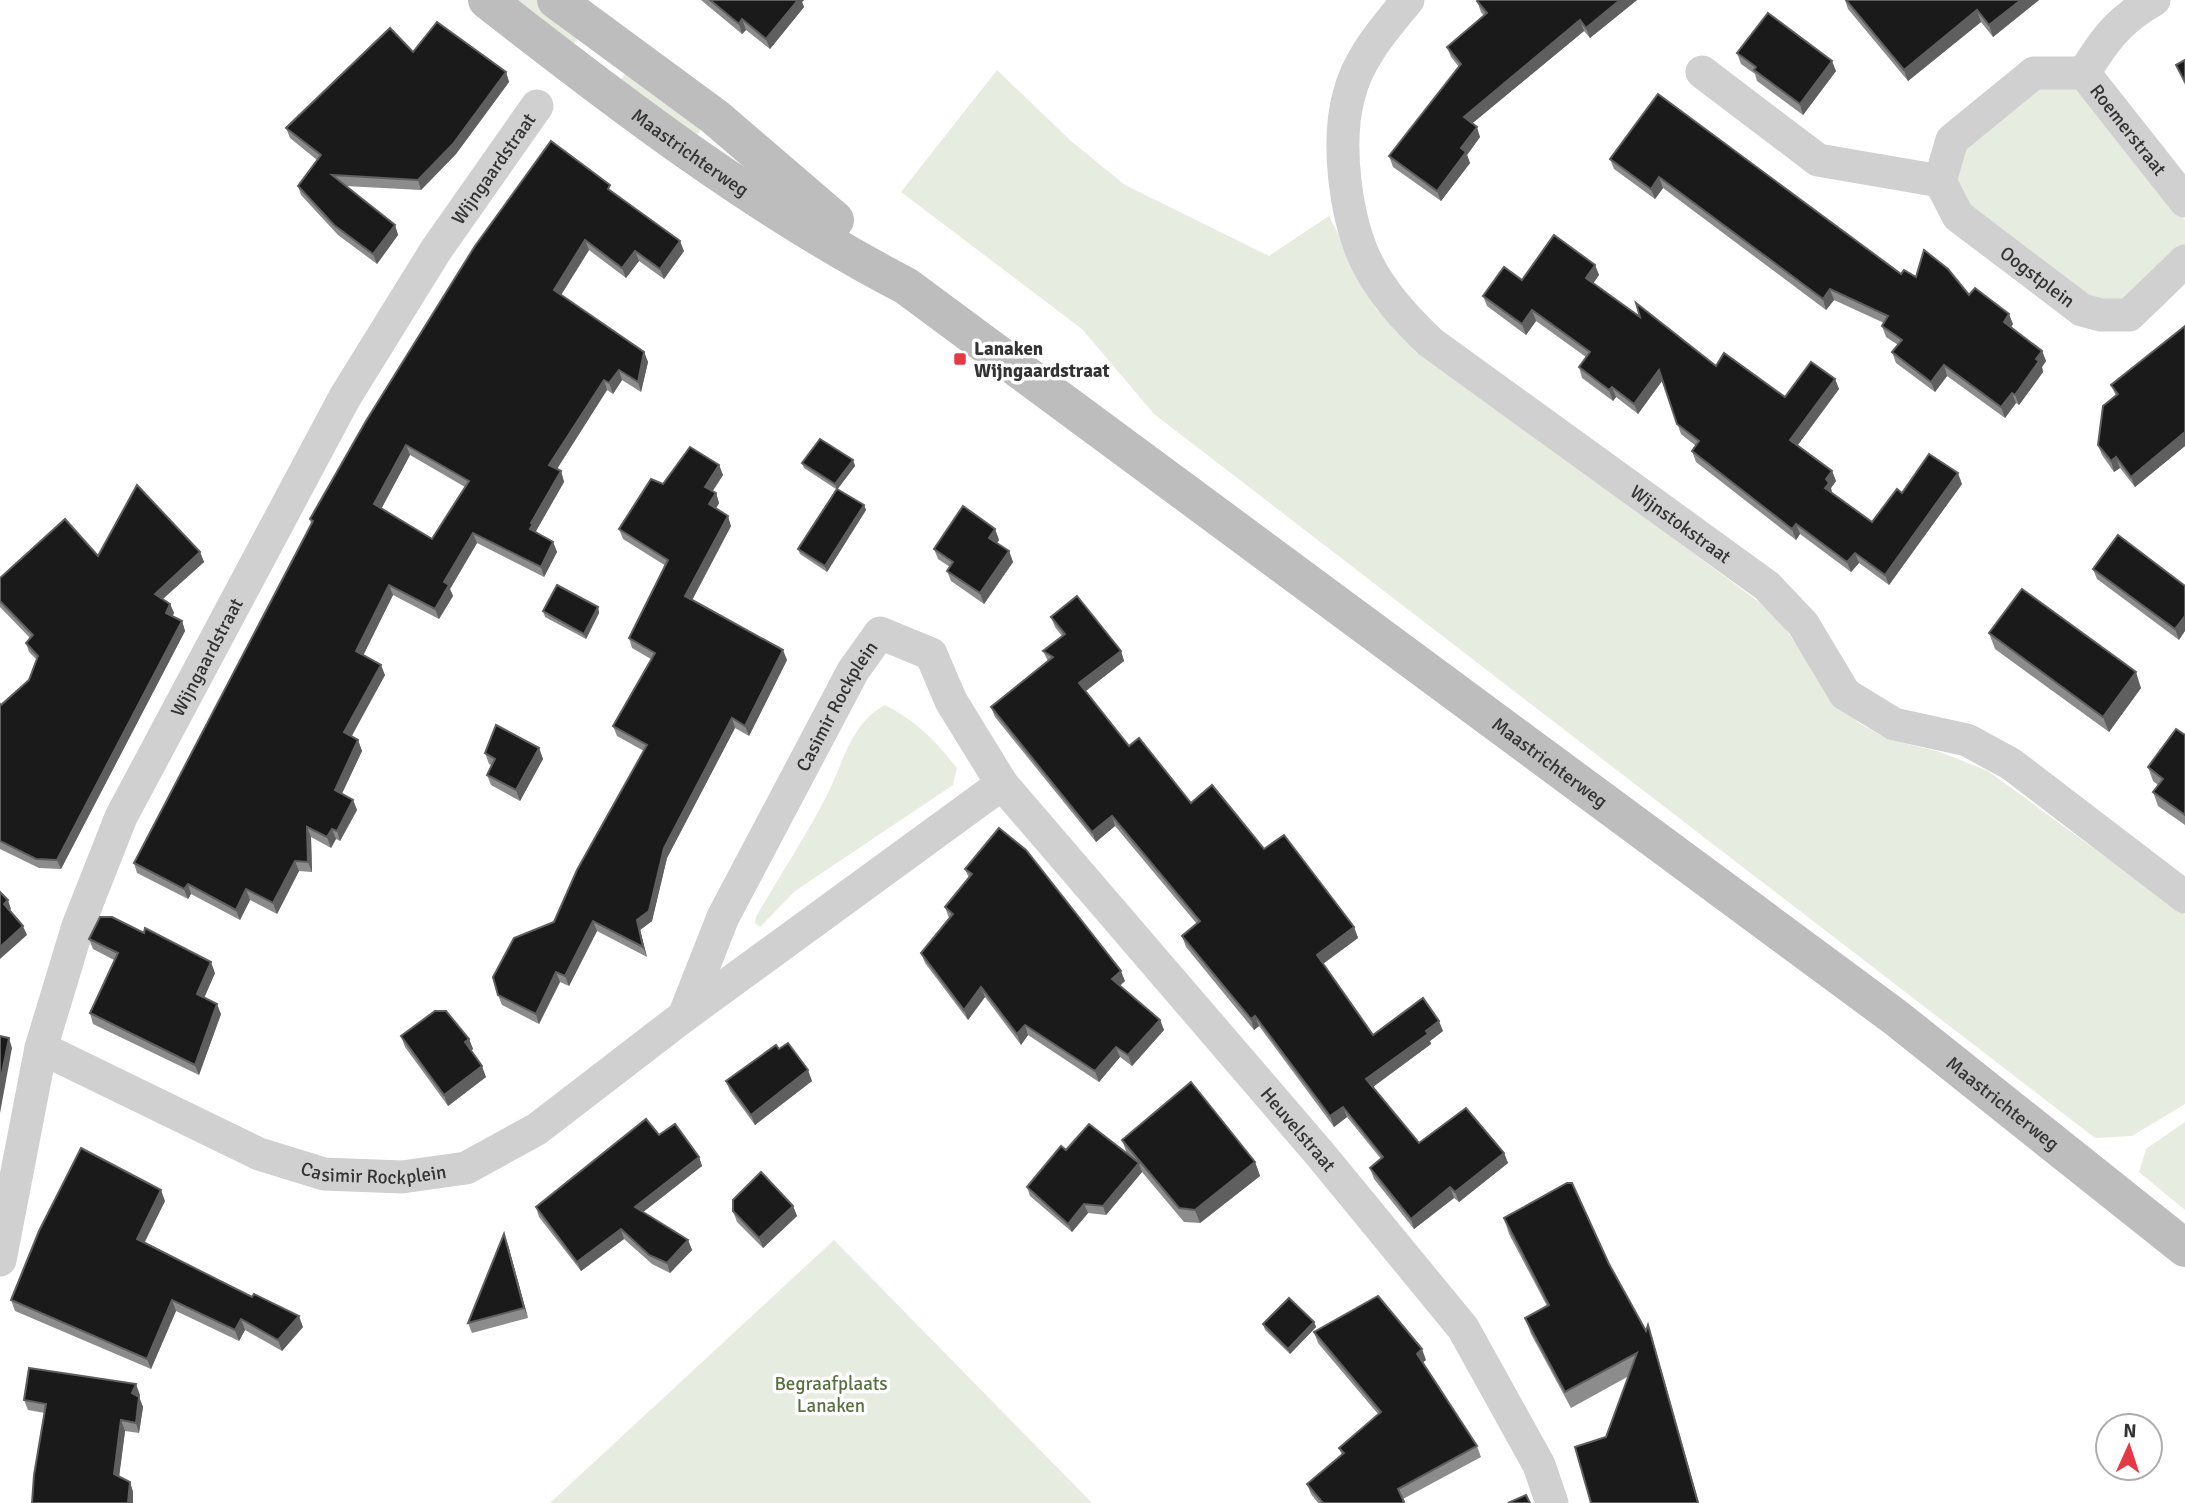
<svg xmlns="http://www.w3.org/2000/svg" width="2185" height="1503" font-family="Signika,sans-serif">
  <style>
    .green { fill: #e6ecdf }
    .lines { fill: none; stroke-linecap: round; stroke-linejoin: round }
    .minor { stroke: #d0d0d0; stroke-width: 33 }
    .secondary { stroke: #bdbdbd; stroke-width: 38 }
    .wall { fill: #8c8c8c; fill-rule: evenodd }
    .shaded-wall { fill: #5f5f5f }
    .building { fill: #1a1a1a; stroke: #5f5f5f; stroke-width: 2; fill-rule: evenodd }
    .poi-dot { fill: #e63946; stroke: #fff; stroke-width: 2.5 }
    .labels { text-anchor: middle; stroke-width: 7; stroke-linejoin: round; paint-order: stroke }
    .street-label { font-size: 19px; fill: #333; stroke: #fff }
    .poi-label { font-size: 19px; font-weight: bold; fill: #333; stroke: #fff; text-anchor: start }
    .park-label { font-size: 19px; fill: #56703f; stroke: #fff }
  </style>
  <rect width="100%" height="100%" fill="#fff"/>
  <g class="green">
    <polygon points="501,0 537,0 582,33 569,50"/>
    <polygon points="629,68 705,123 693,141 616,86"/>
    <polygon points="997,70 1071,141 1125,185 1269,256 1329,216 1376,309 1418,348 1775,614 1837,704 1859,723 1887,739 1940,752 1988,771 2185,915 2185,1104 2132,1136 2095,1138 1154,414 1082,329 901,192"/>
    <polygon points="2066,83 2087,96 2185,220 2185,249 2128,300 2102,304 1953,197 1965,143 2034,87"/>
    <path d="M885,705C917,722 934,739 957,768L953,785L795,891L760,927L755,923L756,917C779,877 804,839 825,799C843,766 849,724 885,705Z"/>
    <polygon points="2185,1122 2185,1210 2139,1172 2146,1149"/>
    <polygon points="834,1240 1092,1503 550,1503"/>
  </g>
  <g class="lines">
    <g class="minor">
      <path id="s1" d="M1408,0C1385,28 1358,58 1349,95C1336,142 1345,218 1367,263C1383,294 1405,318 1430,342L1767,586L1803,624L1845,694L1894,724L1967,740L2011,764L2185,897"/>
      <polyline points="1702,72 1818,160 1940,181"/>
      <path id="s2" d="M2084,73H2034L1952,140L1940,181L1958,216L2082,310L2101,315H2129L2185,261"/>
      <path id="s3" d="M2084,73L2185,201"/>
      <path d="M2084,73C2105,39 2119,20 2154,0"/>
      <path id="s4" d="M684,1016L723,917L853,671L880,633L931,654L951,701L1002,784L1320,1154L1463,1328L1539,1465L1552,1503"/>
      <path id="s5" d="M41,1048L259,1154L324,1174L402,1177L466,1168L537,1129L684,1016L1002,784"/>
      <path id="s6" d="M0,1260L41,1048L78,926L121,817L345,397L436,250L537,106"/>
    </g>
    <g class="secondary">
      <path id="s7" d="M487,0C620,104 756,208 906,286L1895,1017L2185,1248"/>
      <polyline points="556,0 715,117 835,220"/>
    </g>
  </g>
  <g class="wall">
    <polygon points="701,0 804,0 802,2 804,7 770,49 746,30 742,34"/>
    <polygon points="1637,0 1590,38 1584,31 1472,123 1480,137 1467,155 1470,163 1441,201 1393,167 1389,156 1459,67 1451,57 1447,47 1484,16 1481,12 1477,1"/>
    <polygon points="1845,0 2039,0 1993,37 1981,22 1908,81 1848,9"/>
    <polygon points="413,52 506,72 509,82 456,154 421,190 345,186 395,225 398,235 377,264 338,235 301,195 298,186 317,160 290,138 286,128"/>
    <polygon points="1737,53 1836,71 1803,115 1757,81 1755,74 1741,64"/>
    <polygon points="2185,60 2185,85 2176,65"/>
    <polygon points="1658,94 1901,274 1916,277 1969,295 2013,324 2011,327 2042,351 2046,361 2042,367 2043,372 2019,405 2016,403 2005,418 1947,376 1935,392 1896,363 1892,352 1898,345 1886,337 1882,326 1884,323 1834,300 1826,310 1663,188 1655,199 1614,169 1610,159"/>
    <path d="M613,193L684,251L664,279L639,261L626,278L589,250L561,295L644,352L648,362L641,392L622,380L613,394L607,390L557,469L561,471L564,482L536,531V532L553,542L557,552L544,577L477,543L450,589L453,596L439,619L393,595L363,655L385,675L351,736L358,740L362,751L342,793L353,800L357,810L340,841L336,839L331,848L311,837L312,872L299,871L277,914L250,900L240,920L191,894L188,899L137,873L134,863L311,524L310,519ZM410,455L465,487L432,539L381,509Z"/>
    <polygon points="1595,265 1599,275 1593,283 1640,317 1716,366 1785,397 1835,379 1839,389 1798,445 1832,471 1836,481 1831,488 1832,493 1872,522 1902,493 1962,484 1889,585 1859,563 1851,572 1800,534 1796,540 1696,462 1692,451 1696,446 1681,434 1662,381 1638,414 1616,397 1613,401 1582,378 1579,367 1586,357 1536,321 1526,335 1487,306 1483,296"/>
    <polygon points="2185,326 2185,446 2135,487 2120,468 2114,472 2102,455 2098,445 2116,396 2111,385"/>
    <polygon points="853,460 855,466 837,489 864,505 866,510 827,572 800,554 798,549 836,489 804,468 802,463"/>
    <polygon points="719,465 723,475 712,491 716,493 719,503 716,508 731,526 692,600 787,660 749,736 735,728 667,858 652,921 640,930 647,957 597,931 569,986 560,982 539,1024 502,1005 498,995 554,922 644,751 617,736 613,726 651,659 632,648 629,638 666,566 623,539 619,529 663,484"/>
    <polygon points="995,529 999,540 997,543 1009,551 1013,562 984,604 951,581 947,571 950,567 938,559 934,549"/>
    <polygon points="200,552 204,562 163,599 170,604 174,613 172,616 182,621 185,631 61,869 39,868 0,849 0,704 1,705 29,680 37,660 29,652 26,643 30,638 0,607 0,578 98,556"/>
    <polygon points="2093,569 2185,586 2179,640 2097,579"/>
    <polygon points="598,607 599,613 586,639 545,617 543,611"/>
    <polygon points="1051,617 1121,651 1124,661 1086,691 1129,746 1191,803 1264,849 1354,927 1358,938 1323,964 1373,1035 1443,1031 1430,1041 1431,1044 1373,1087 1419,1143 1504,1153 1508,1163 1459,1202 1454,1198 1414,1229 1374,1179 1370,1168 1381,1159 1347,1117 1334,1127 1259,1026 1254,1030 1186,947 1182,936 1197,924 1115,826 1096,842 995,717 991,707 1048,661 1043,651 1062,636 1055,627"/>
    <polygon points="1989,633 2141,688 2109,732 1995,649"/>
    <polygon points="2185,735 2185,825 2158,806 2153,792 2158,785 2153,781 2148,767"/>
    <polygon points="539,748 543,759 520,801 491,785 487,775 491,765 489,764 485,753"/>
    <polygon points="965,869 1125,981 1120,986 1160,1020 1164,1030 1132,1066 1120,1057 1099,1082 1028,1035 1021,1045 985,997 968,1020 925,963 921,953 949,918 945,907 969,878"/>
    <polygon points="89,939 215,973 204,998 221,1014 199,1075 93,1024 90,1013 114,960 93,949"/>
    <polygon points="401,1036 469,1039 473,1049 471,1051 486,1077 448,1106 405,1047"/>
    <polygon points="779,1049 812,1081 755,1125 730,1091 726,1081"/>
    <polygon points="659,1135 699,1157 702,1166 643,1212 688,1240 692,1250 670,1273 652,1264 624,1239 581,1271 539,1217 536,1207"/>
    <polygon points="1122,1140 1255,1162 1260,1176 1200,1223 1184,1222 1142,1172 1106,1215 1088,1213 1072,1232 1030,1196 1027,1187 1066,1150 1127,1154"/>
    <polygon points="165,1201 145,1242 303,1327 282,1351 245,1330 239,1341 176,1311 151,1369 15,1311 11,1300"/>
    <polygon points="793,1206 797,1216 763,1248 737,1222 733,1211"/>
    <polygon points="1504,1218 1609,1264 1646,1331 1648,1326 1653,1341 1629,1376 1571,1408 1531,1334 1525,1318 1547,1306 1509,1234"/>
    <polygon points="508,1245 528,1318 472,1333 468,1323"/>
    <polygon points="1314,1322 1316,1327 1290,1354 1265,1330 1263,1324"/>
    <polygon points="1314,1332 1426,1360 1423,1362 1477,1446 1481,1457 1403,1499 1404,1503 1318,1503 1311,1494 1307,1484 1342,1455 1339,1448 1378,1414 1318,1343"/>
    <polygon points="140,1395 139,1397 143,1407 139,1433 125,1431 119,1477 130,1482 133,1492 45,1413 28,1410 24,1400"/>
  </g>
  <g class="shaded-wall">
    <polygon points="798,0 804,0 802,2 804,7 770,49 766,39"/>
    <polygon points="1620,0 1637,0 1590,38 1586,28"/>
    <polygon points="2021,0 2039,0 1993,37 1989,25"/>
    <polygon points="1977,10 1981,22 1908,81 1904,70"/>
    <polygon points="742,19 746,30 742,34 739,24"/>
    <polygon points="1580,20 1584,31 1468,127 1464,117"/>
    <polygon points="1832,61 1836,71 1803,115 1800,104"/>
    <polygon points="506,72 509,82 456,154 421,190 418,180"/>
    <polygon points="1477,127 1480,137 1467,155 1470,163 1441,201 1437,191 1461,148"/>
    <polygon points="1659,177 1663,188 1655,199 1651,189"/>
    <polygon points="395,225 398,235 377,264 373,254"/>
    <polygon points="585,240 589,250 558,300 554,290"/>
    <polygon points="680,241 684,251 664,279 660,269"/>
    <polygon points="635,251 639,261 626,278 622,268"/>
    <polygon points="1595,265 1599,275 1590,288 1586,278"/>
    <polygon points="1830,289 1834,300 1826,310 1823,299"/>
    <polygon points="1532,310 1536,321 1526,335 1522,324"/>
    <polygon points="2009,314 2013,324 2008,332 2004,322"/>
    <polygon points="2042,351 2046,361 2042,367 2043,372 2019,405 2015,395 2036,359"/>
    <polygon points="644,352 648,362 641,392 638,382"/>
    <polygon points="1944,365 1947,376 1935,392 1931,382"/>
    <polygon points="619,370 622,380 613,394 609,383"/>
    <polygon points="1659,370 1662,381 1638,414 1634,404"/>
    <polygon points="1835,379 1839,389 1794,450 1790,440"/>
    <polygon points="604,380 607,390 553,475 549,465"/>
    <polygon points="1612,387 1616,397 1613,401 1609,390"/>
    <polygon points="2012,393 2016,403 2005,418 2001,407"/>
    <polygon points="2185,432 2185,446 2135,487 2131,477"/>
    <polygon points="406,445 410,455 378,515 374,504"/>
    <polygon points="2116,457 2120,468 2114,472 2111,461"/>
    <polygon points="853,460 855,466 837,490 835,484"/>
    <polygon points="719,465 723,475 709,497 705,487"/>
    <polygon points="561,471 564,482 536,531 537,534 530,529 531,523"/>
    <polygon points="1832,471 1836,481 1831,488 1832,493 1825,488 1826,479"/>
    <polygon points="1958,473 1962,484 1889,585 1885,575"/>
    <polygon points="716,493 719,503 713,514 709,504"/>
    <polygon points="864,505 866,510 827,572 825,566"/>
    <polygon points="728,516 731,526 689,606 685,596"/>
    <polygon points="1796,524 1800,534 1796,540 1792,529"/>
    <polygon points="995,529 999,540 993,549 989,538"/>
    <polygon points="473,533 477,543 450,589 453,596 439,619 435,609 444,582"/>
    <polygon points="553,542 557,552 544,577 541,567"/>
    <polygon points="1009,551 1013,562 984,604 980,593"/>
    <polygon points="200,552 204,562 158,603 155,594"/>
    <polygon points="1855,553 1859,563 1851,572 1847,562"/>
    <polygon points="389,585 393,595 360,662 356,651"/>
    <polygon points="170,604 174,613 170,622 166,613"/>
    <polygon points="598,607 599,613 586,639 584,634"/>
    <polygon points="2185,616 2185,631 2179,640 2175,629"/>
    <polygon points="182,621 185,631 61,869 57,860"/>
    <polygon points="783,650 787,660 749,736 745,726"/>
    <polygon points="1121,651 1124,661 1083,693 1079,683"/>
    <polygon points="381,665 385,675 348,743 344,732"/>
    <polygon points="2136,672 2141,688 2109,732 2103,717"/>
    <polygon points="732,718 735,728 667,858 652,921 640,930 647,957 643,947 637,920 664,848"/>
    <polygon points="358,740 362,751 339,800 335,790"/>
    <polygon points="539,748 543,759 520,801 516,790"/>
    <polygon points="353,800 357,810 340,841 337,831"/>
    <polygon points="1112,816 1115,826 1096,842 1092,832"/>
    <polygon points="307,827 311,837 312,872 308,862"/>
    <polygon points="332,829 336,839 331,848 327,837"/>
    <polygon points="295,861 299,871 277,914 273,903"/>
    <polygon points="188,884 191,894 188,899 184,889"/>
    <polygon points="246,889 250,900 240,920 236,910"/>
    <polygon points="8,900 11,909 7,913 4,904"/>
    <polygon points="593,921 597,931 569,986 565,976"/>
    <polygon points="23,926 27,935 0,959 0,947"/>
    <polygon points="1354,927 1358,938 1321,965 1317,955"/>
    <polygon points="211,962 215,973 201,1005 197,994"/>
    <polygon points="1121,971 1125,981 1115,989 1112,979"/>
    <polygon points="556,972 560,982 539,1024 536,1014"/>
    <polygon points="981,987 985,997 968,1020 964,1010"/>
    <polygon points="217,1004 221,1014 199,1075 195,1065"/>
    <polygon points="1255,1016 1259,1026 1254,1030 1251,1019"/>
    <polygon points="1160,1020 1164,1030 1132,1066 1128,1055"/>
    <polygon points="1439,1021 1443,1031 1430,1041 1431,1044 1370,1089 1366,1079"/>
    <polygon points="1025,1025 1028,1035 1021,1045 1017,1034"/>
    <polygon points="9,1038 12,1048 0,1113 0,1083"/>
    <polygon points="469,1039 473,1049 469,1053 465,1042"/>
    <polygon points="1116,1047 1120,1057 1099,1082 1095,1071"/>
    <polygon points="482,1066 486,1077 448,1106 444,1095"/>
    <polygon points="808,1070 812,1081 755,1125 751,1115"/>
    <polygon points="1343,1107 1347,1117 1334,1127 1330,1116"/>
    <polygon points="1504,1153 1508,1163 1459,1202 1455,1192"/>
    <polygon points="699,1157 702,1166 638,1216 635,1207"/>
    <polygon points="1255,1162 1260,1176 1200,1223 1195,1210"/>
    <polygon points="1139,1163 1142,1172 1106,1215 1103,1206"/>
    <polygon points="1450,1187 1454,1198 1414,1229 1411,1219"/>
    <polygon points="161,1190 165,1201 141,1249 137,1239"/>
    <polygon points="1084,1204 1088,1213 1072,1232 1068,1224"/>
    <polygon points="793,1206 797,1216 763,1248 759,1238"/>
    <polygon points="621,1229 624,1239 581,1271 577,1262"/>
    <polygon points="504,1234 508,1245 528,1318 524,1308"/>
    <polygon points="688,1240 692,1250 670,1273 667,1263"/>
    <polygon points="172,1300 176,1311 151,1369 147,1359"/>
    <polygon points="299,1316 303,1327 282,1351 278,1340"/>
    <polygon points="241,1319 245,1330 239,1341 235,1330"/>
    <polygon points="1314,1322 1316,1327 1290,1354 1288,1349"/>
    <polygon points="1648,1325 1653,1341 1699,1503 1698,1503"/>
    <polygon points="1422,1349 1426,1360 1421,1364 1417,1354"/>
    <polygon points="136,1384 140,1395 136,1404 132,1393"/>
    <polygon points="139,1397 143,1407 139,1433 136,1423"/>
    <polygon points="121,1420 125,1431 118,1485 114,1474"/>
    <polygon points="130,1482 133,1492 133,1503 128,1503"/>
  </g>
  <g class="building">
    <polygon points="710,0 798,0 766,39 742,19 739,24"/>
    <polygon points="1478,0 1620,0 1586,28 1580,20 1464,117 1477,127 1461,148 1466,152 1437,191 1389,156 1461,64 1447,47 1487,13 1477,1"/>
    <polygon points="1846,0 2021,0 1989,25 1977,10 1904,70"/>
    <polygon points="1768,13 1832,61 1800,104 1754,70 1756,67 1737,53"/>
    <polygon points="437,22 506,72 453,144 418,180 332,175 395,225 373,254 334,225 298,186 321,155 286,128 390,28 413,52"/>
    <polygon points="2185,60 2185,82 2176,65"/>
    <polygon points="1658,94 1901,274 1904,270 1916,277 1924,250 1948,269 1969,295 1975,288 2009,314 2004,322 2042,351 2036,359 2039,361 2015,395 2012,393 2001,407 1944,365 1931,382 1892,352 1902,340 1882,326 1888,316 1830,289 1823,299 1659,177 1651,189 1610,159"/>
    <path d="M551,141L610,185L608,189L680,241L660,269L635,251L622,268L585,240L554,290L644,352L638,382L619,370L609,383L604,380L549,465L561,471L531,523L533,524L530,529L553,542L541,567L473,533L444,582L449,585L435,609L389,585L356,651L381,665L344,732L358,740L335,790L353,800L337,831L332,829L327,837L307,827L308,862L295,861L273,903L246,889L236,910L188,884L184,889L134,863L313,521L310,519L366,421L475,246ZM406,445L469,481L432,539L374,504Z"/>
    <polygon points="1554,235 1595,265 1586,278 1640,317 1636,303 1716,366 1724,353 1785,397 1811,362 1835,379 1790,440 1832,471 1826,479 1829,483 1825,488 1872,522 1897,489 1902,493 1929,454 1958,473 1885,575 1855,553 1847,562 1796,524 1792,529 1692,451 1699,441 1677,424 1659,370 1634,404 1612,387 1609,390 1579,367 1590,352 1532,310 1522,324 1483,296 1504,267 1522,280"/>
    <polygon points="2185,326 2185,432 2131,477 2116,457 2111,461 2098,445 2103,406 2118,394 2111,385"/>
    <polygon points="820,439 853,460 835,484 802,463"/>
    <polygon points="690,447 719,465 705,487 716,493 709,504 728,516 685,596 783,650 745,726 732,718 664,848 649,911 637,920 643,947 593,921 565,976 556,972 536,1014 498,995 493,977 514,938 554,922 577,870 647,745 613,726 655,653 629,638 668,560 619,529 651,479 663,484"/>
    <polygon points="137,485 200,552 155,594 170,604 166,613 182,621 57,860 36,859 0,841 0,704 1,705 29,680 38,656 26,643 33,635 0,601 0,578 65,519 98,556"/>
    <polygon points="837,489 864,505 825,566 798,549"/>
    <polygon points="963,506 995,529 989,538 1009,551 980,593 947,571 953,562 934,549"/>
    <polygon points="2118,535 2185,586 2185,616 2175,629 2093,569"/>
    <polygon points="557,585 598,607 584,634 543,611"/>
    <polygon points="2022,589 2136,672 2103,717 1989,633"/>
    <polygon points="1077,596 1121,651 1079,683 1129,746 1139,738 1191,803 1212,785 1264,849 1284,835 1354,927 1317,955 1373,1035 1423,998 1439,1021 1426,1031 1428,1034 1366,1079 1419,1143 1466,1108 1504,1153 1455,1192 1450,1187 1411,1219 1370,1168 1383,1157 1343,1107 1330,1116 1255,1016 1251,1019 1182,936 1200,921 1112,816 1092,832 991,707 1053,657 1043,651 1065,634 1051,617"/>
    <polygon points="496,725 539,748 516,790 487,775 495,759 485,753"/>
    <polygon points="2176,729 2185,735 2185,815 2153,792 2163,779 2148,767"/>
    <polygon points="999,828 1026,850 1121,971 1112,979 1160,1020 1128,1055 1116,1047 1095,1071 1025,1025 1017,1034 981,987 964,1010 921,953 953,914 945,907 972,874 965,869"/>
    <polygon points="0,892 8,900 4,904 23,926 0,947"/>
    <polygon points="100,917 112,917 144,933 145,928 211,962 197,994 217,1004 195,1065 90,1013 118,953 89,939"/>
    <polygon points="435,1011 446,1011 469,1039 465,1042 482,1066 444,1095 401,1036"/>
    <polygon points="0,1036 9,1038 0,1083"/>
    <polygon points="788,1043 808,1070 751,1115 726,1081 776,1045 779,1049"/>
    <polygon points="1191,1082 1255,1162 1195,1210 1179,1208 1122,1140"/>
    <polygon points="646,1119 659,1135 675,1124 699,1157 635,1207 688,1240 667,1263 649,1255 621,1229 577,1262 536,1207"/>
    <polygon points="1089,1124 1139,1163 1103,1206 1084,1204 1068,1224 1027,1187 1061,1146 1066,1150"/>
    <polygon points="81,1148 161,1190 137,1239 252,1297 254,1294 299,1316 278,1340 241,1319 235,1330 172,1300 147,1359 11,1300 39,1231"/>
    <polygon points="761,1172 793,1206 759,1238 733,1211 733,1200"/>
    <polygon points="1567,1183 1572,1183 1609,1264 1646,1331 1648,1325 1698,1503 1591,1503 1575,1447 1606,1437 1637,1353 1565,1392 1525,1318 1549,1305 1504,1218"/>
    <polygon points="504,1234 524,1308 468,1323"/>
    <polygon points="1378,1296 1422,1349 1417,1354 1477,1446 1398,1489 1404,1502 1401,1503 1323,1503 1307,1484 1344,1453 1339,1448 1381,1412 1314,1332"/>
    <polygon points="1289,1298 1314,1322 1288,1349 1263,1324"/>
    <polygon points="29,1368 136,1384 132,1393 139,1397 136,1423 121,1420 114,1474 130,1482 128,1503 32,1503 34,1475 46,1404 24,1400"/>
    <polygon points="1526,1495 1530,1503 1508,1503"/>
  </g>
  <rect class="poi-dot" x="953" y="352" width="14" height="14" rx="3.5"/>
  <g class="labels">
    <g class="street-label">
      <text dy="7" stroke="none"><textPath href="#s3" startOffset="72">Roemerstraat</textPath></text>
      <text dy="7" stroke="none"><textPath href="#s7" startOffset="254">Maastrichterweg</textPath></text>
      <text dy="7" stroke="none"><textPath href="#s6" startOffset="1209">Wijngaardstraat</textPath></text>
      <text dy="7" stroke="none"><textPath href="#s2" startOffset="338">Oogstplein</textPath></text>
      <text dy="7" stroke="none"><textPath href="#s1" startOffset="696">Wijnstokstraat</textPath></text>
      <text dy="7" stroke="none"><textPath href="#s6" startOffset="642">Wijngaardstraat</textPath></text>
      <text dy="7" stroke="none"><textPath href="#s4" startOffset="346">Casimir Rockplein</textPath></text>
      <text dy="7" stroke="none"><textPath href="#s7" startOffset="1309">Maastrichterweg</textPath></text>
      <text dy="7" stroke="none"><textPath href="#s7" startOffset="1876">Maastrichterweg</textPath></text>
      <text dy="7" stroke="none"><textPath href="#s4" startOffset="1090">Heuvelstraat</textPath></text>
      <text dy="7" stroke="none"><textPath href="#s5" startOffset="360">Casimir Rockplein</textPath></text>
    </g>
    <g class="poi-label">
      <text x="974" y="355">Lanaken<tspan x="974" dy="22">Wijngaardstraat</tspan></text>
    </g>
    <g class="park-label">
      <text x="831" y="1390">Begraafplaats<tspan x="831" dy="22">Lanaken</tspan></text>
    </g>
  </g>
  <g transform="translate(2129 1447) rotate(3)"><circle r="33" fill="#ffffff" stroke="#adadad" stroke-width="2"/>
  <path d="M0-5L12 26L0 18L-12 26Z" fill="#e63946"/>
  <text y="-10" font-size="19" font-weight="bold" text-anchor="middle" fill="#333333">N</text>
  </g>
</svg>
